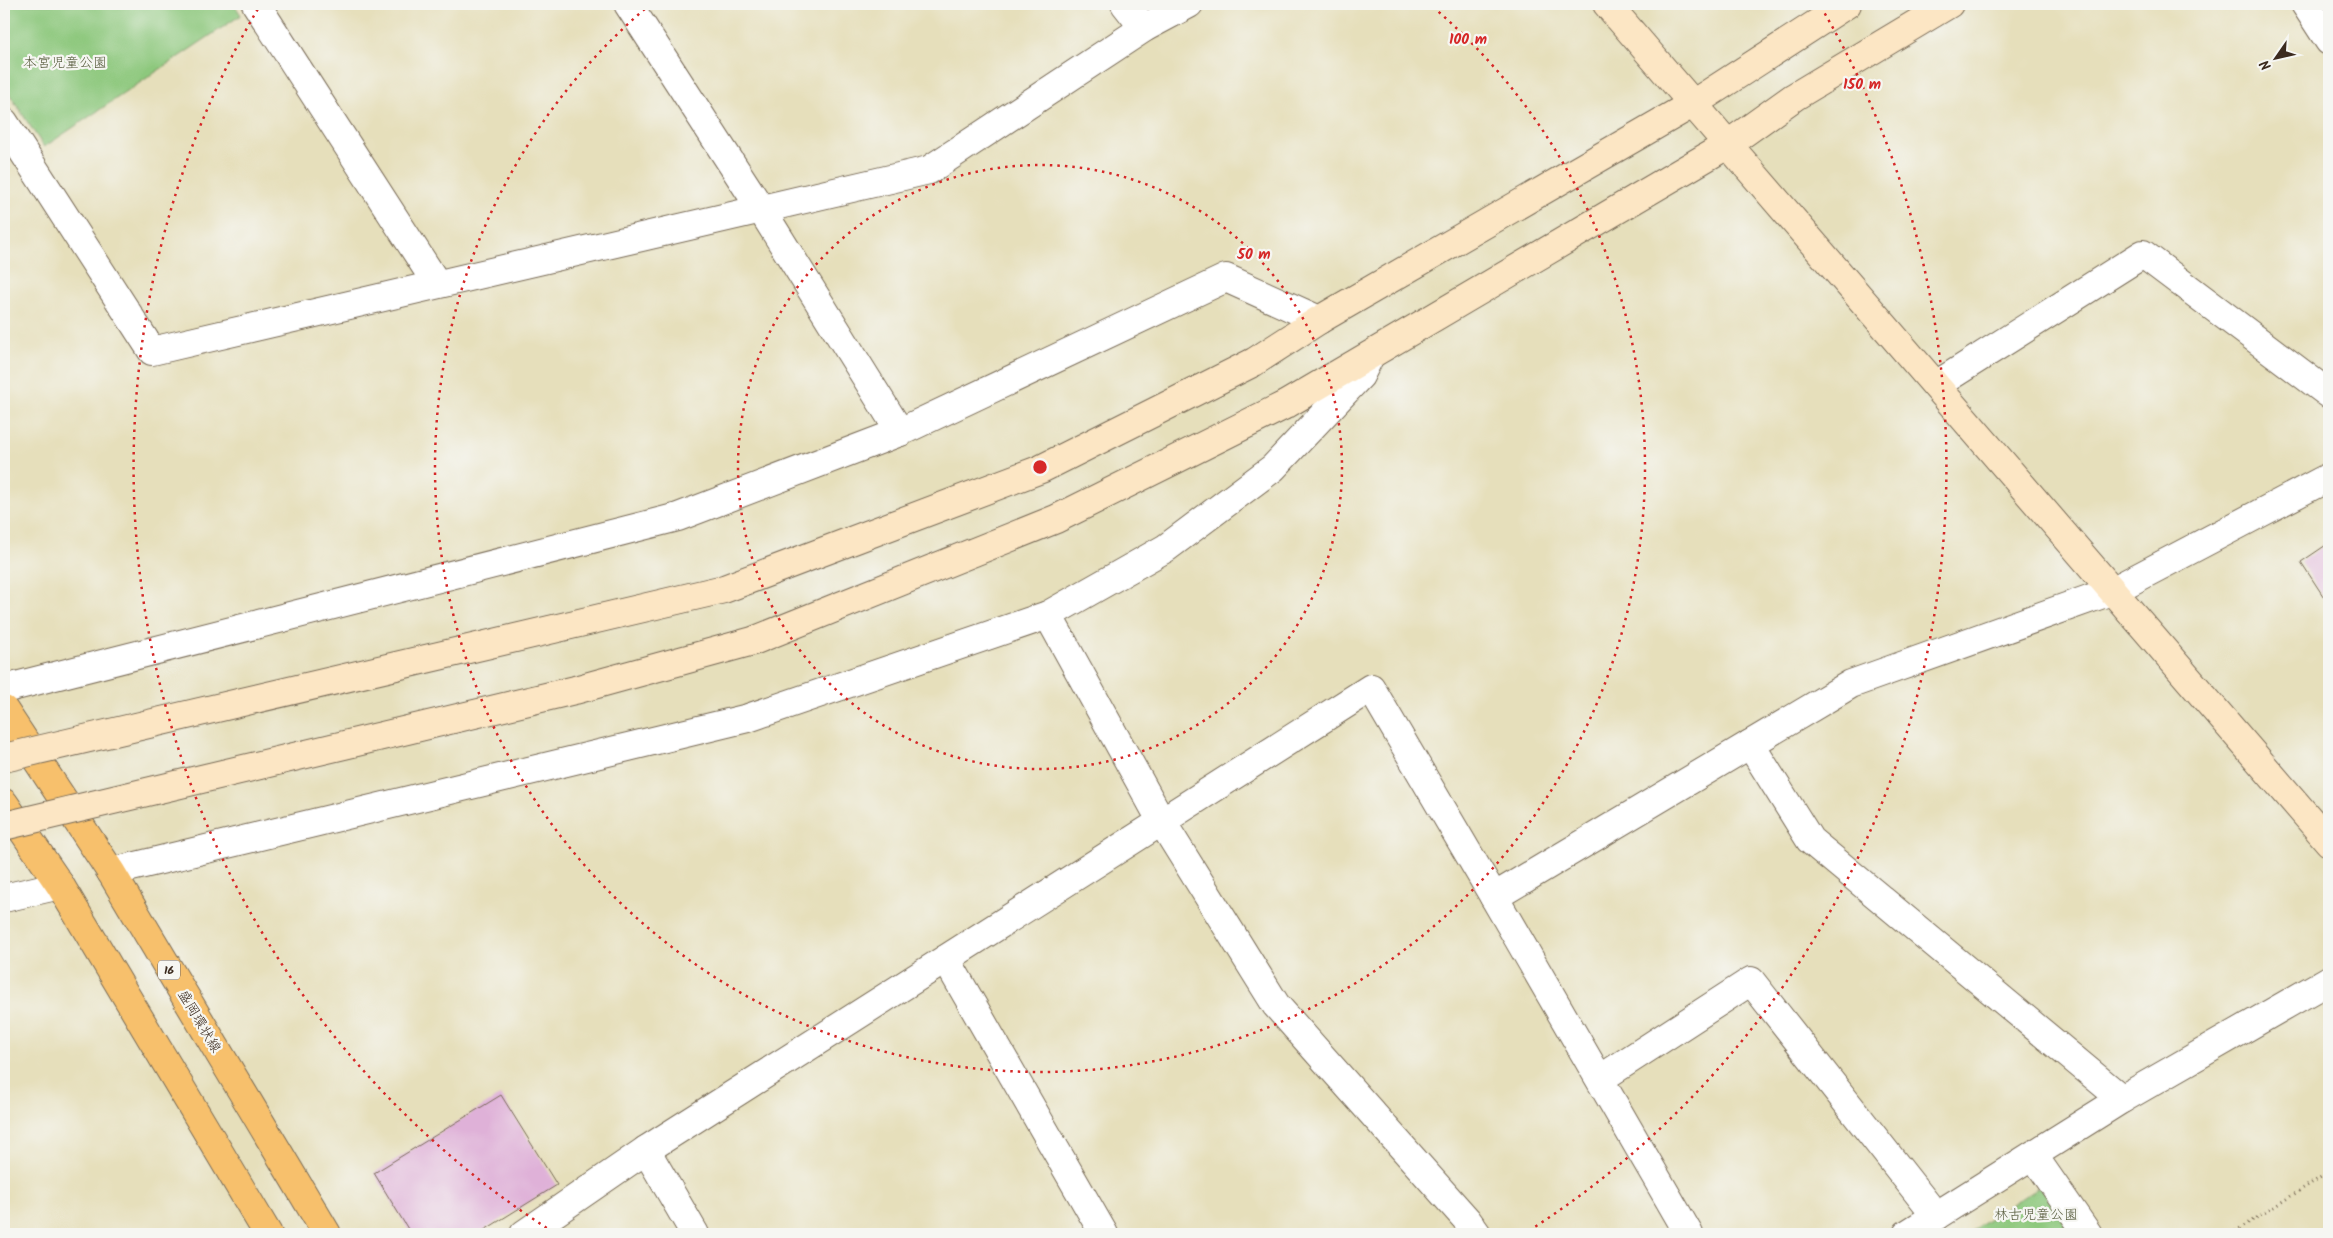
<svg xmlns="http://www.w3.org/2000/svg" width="2333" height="1238" font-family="Kalam,'Klee One',sans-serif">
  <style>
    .green { fill: #8dc87d; stroke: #64794e }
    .building { fill: #dfb1d8 }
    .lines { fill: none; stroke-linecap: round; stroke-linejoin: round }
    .street-casing { stroke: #776955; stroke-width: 30 }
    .secondary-casing { stroke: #776955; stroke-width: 30 }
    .primary-casing { stroke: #776955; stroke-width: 30 }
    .path { stroke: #776955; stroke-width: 3; stroke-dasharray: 1 4; stroke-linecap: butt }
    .street { stroke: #fff; stroke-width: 28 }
    .secondary { stroke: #fce6c4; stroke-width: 28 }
    .primary { stroke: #f7c06c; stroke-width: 28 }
    .secondary-bridge-casing { stroke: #776955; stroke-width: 30; stroke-linecap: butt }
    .secondary-bridge { stroke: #fce6c4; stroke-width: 28 }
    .ring { fill: none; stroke: #d62828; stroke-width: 2.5; stroke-dasharray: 2.5 5 }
    .labels { text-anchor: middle; stroke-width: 4.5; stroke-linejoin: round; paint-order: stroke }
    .shield { fill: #f6f6f2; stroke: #73675e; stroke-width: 1 }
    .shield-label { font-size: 12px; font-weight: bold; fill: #3b2a1e }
    .park-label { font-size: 14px; fill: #54593a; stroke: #f6f6f2 }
    .street-label { font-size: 14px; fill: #3b2a1e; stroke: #f6f6f2 }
    .centre { fill: #d62828; stroke: #f6f6f2; stroke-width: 2.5 }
    .ring-label { font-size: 15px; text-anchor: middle; font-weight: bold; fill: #d62828; stroke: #f6f6f2; stroke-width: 4.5; stroke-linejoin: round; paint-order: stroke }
  </style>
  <rect width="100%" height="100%" fill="#f6f6f2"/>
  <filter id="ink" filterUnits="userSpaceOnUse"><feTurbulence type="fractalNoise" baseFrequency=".02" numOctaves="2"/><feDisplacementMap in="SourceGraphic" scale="10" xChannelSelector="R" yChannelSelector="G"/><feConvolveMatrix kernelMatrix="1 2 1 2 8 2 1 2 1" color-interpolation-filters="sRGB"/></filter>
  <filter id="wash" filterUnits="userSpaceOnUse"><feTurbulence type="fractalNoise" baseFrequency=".0096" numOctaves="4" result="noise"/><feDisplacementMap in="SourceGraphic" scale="20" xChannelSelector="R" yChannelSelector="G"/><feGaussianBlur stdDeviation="1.12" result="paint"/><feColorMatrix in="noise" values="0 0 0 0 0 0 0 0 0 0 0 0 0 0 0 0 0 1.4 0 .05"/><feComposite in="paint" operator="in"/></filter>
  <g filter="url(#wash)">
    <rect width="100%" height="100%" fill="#e6dfbb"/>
    <g class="green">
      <polygon points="4,4 234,4 241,15 44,147 4,86"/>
      <polygon points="2043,1184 2076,1234 1967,1234"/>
    </g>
    <g id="blocks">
      <g class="building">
        <polygon points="2329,543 2329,605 2301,562"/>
        <polygon points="501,1095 557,1185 478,1234 411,1234 374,1173"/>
      </g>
    </g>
  </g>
  <g filter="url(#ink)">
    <use href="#blocks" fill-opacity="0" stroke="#776955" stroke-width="1"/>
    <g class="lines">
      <g class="street-casing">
        <g id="street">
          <polyline points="256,4 437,284"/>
          <polyline points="628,4 761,209 900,432"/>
          <polyline points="1125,4 1144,28"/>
          <polyline points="2305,4 2329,41"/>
          <polyline points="4,122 152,351 929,170 1144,28 1189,4"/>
          <polyline points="1936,385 2143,254 2329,394"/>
          <polyline points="1048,615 1162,822 1276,1005 1467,1220 1477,1234"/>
          <polyline points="4,689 678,517 900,432 1226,278 1319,320"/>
          <polyline points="1750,744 1810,840 2122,1099"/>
          <polyline points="111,872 748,718 1048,615 1166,548 1273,468 1360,376 1370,356"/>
          <polyline points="1494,897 1689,1234"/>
          <polyline points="4,898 60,885"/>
          <polyline points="946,959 1104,1234"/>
          <polyline points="1600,1079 1751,981 1936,1216"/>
          <polyline points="646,1150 1371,688 1494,897 1851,684 2114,590 2329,477"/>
          <polyline points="2033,1155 2088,1234"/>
          <polyline points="524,1234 646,1150 695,1234"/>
          <polyline points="1907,1234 2122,1099 2329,980"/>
        </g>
      </g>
      <g class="secondary-casing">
        <g id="secondary">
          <polyline points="1607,4 2329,842"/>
          <polyline points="1254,362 1319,320 1694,103 1847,4"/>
          <polyline points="1285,405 1727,145 1794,97 1949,4"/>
        </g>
      </g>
      <g class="primary-casing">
        <g id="primary">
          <polyline points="4,710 111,872 327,1234"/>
          <polyline points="4,803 60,885 268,1234"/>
        </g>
      </g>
      <polyline class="path" points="2231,1234 2329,1172"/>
      <use href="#street" class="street"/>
      <use href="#secondary" class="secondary"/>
      <use href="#primary" class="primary"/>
      <g class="secondary-bridge-casing">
        <g id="secondary-bridge">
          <polyline points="4,758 724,589 1041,469 1254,362"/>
          <polyline points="4,826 575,690 753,641 1056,519 1285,405"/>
        </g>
      </g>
      <use href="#secondary-bridge" class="secondary-bridge"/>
    </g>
  </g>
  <g class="ring">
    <circle cx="1040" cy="467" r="302"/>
    <path d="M1433 7A605 605 0 1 1 647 7"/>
    <path d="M553 1232A907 907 0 0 1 259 7M1821 7A907 907 0 0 1 1527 1232"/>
  </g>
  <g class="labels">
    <rect class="shield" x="158" y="960.5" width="22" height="19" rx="4"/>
    <g class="shield-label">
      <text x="169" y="974">16</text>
    </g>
    <g class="park-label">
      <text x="65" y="67">本宮児童公園</text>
      <text x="2036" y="1219">林古児童公園</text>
    </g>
    <g class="street-label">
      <text transform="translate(200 1021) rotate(59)" y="5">盛岡環状線</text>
    </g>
  </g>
  <circle cx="1040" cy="467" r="8" class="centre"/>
  <g class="ring-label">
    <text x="1468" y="44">100 m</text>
    <text x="1862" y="89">150 m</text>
    <text x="1254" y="259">50 m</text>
  </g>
  <rect width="2333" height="1238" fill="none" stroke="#f6f6f2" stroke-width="20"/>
  <g transform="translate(2276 58) rotate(236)" stroke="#f6f6f2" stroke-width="4" paint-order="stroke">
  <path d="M0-4L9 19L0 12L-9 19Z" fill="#3b2a1e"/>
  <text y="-8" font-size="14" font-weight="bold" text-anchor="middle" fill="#3b2a1e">N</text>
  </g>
</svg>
